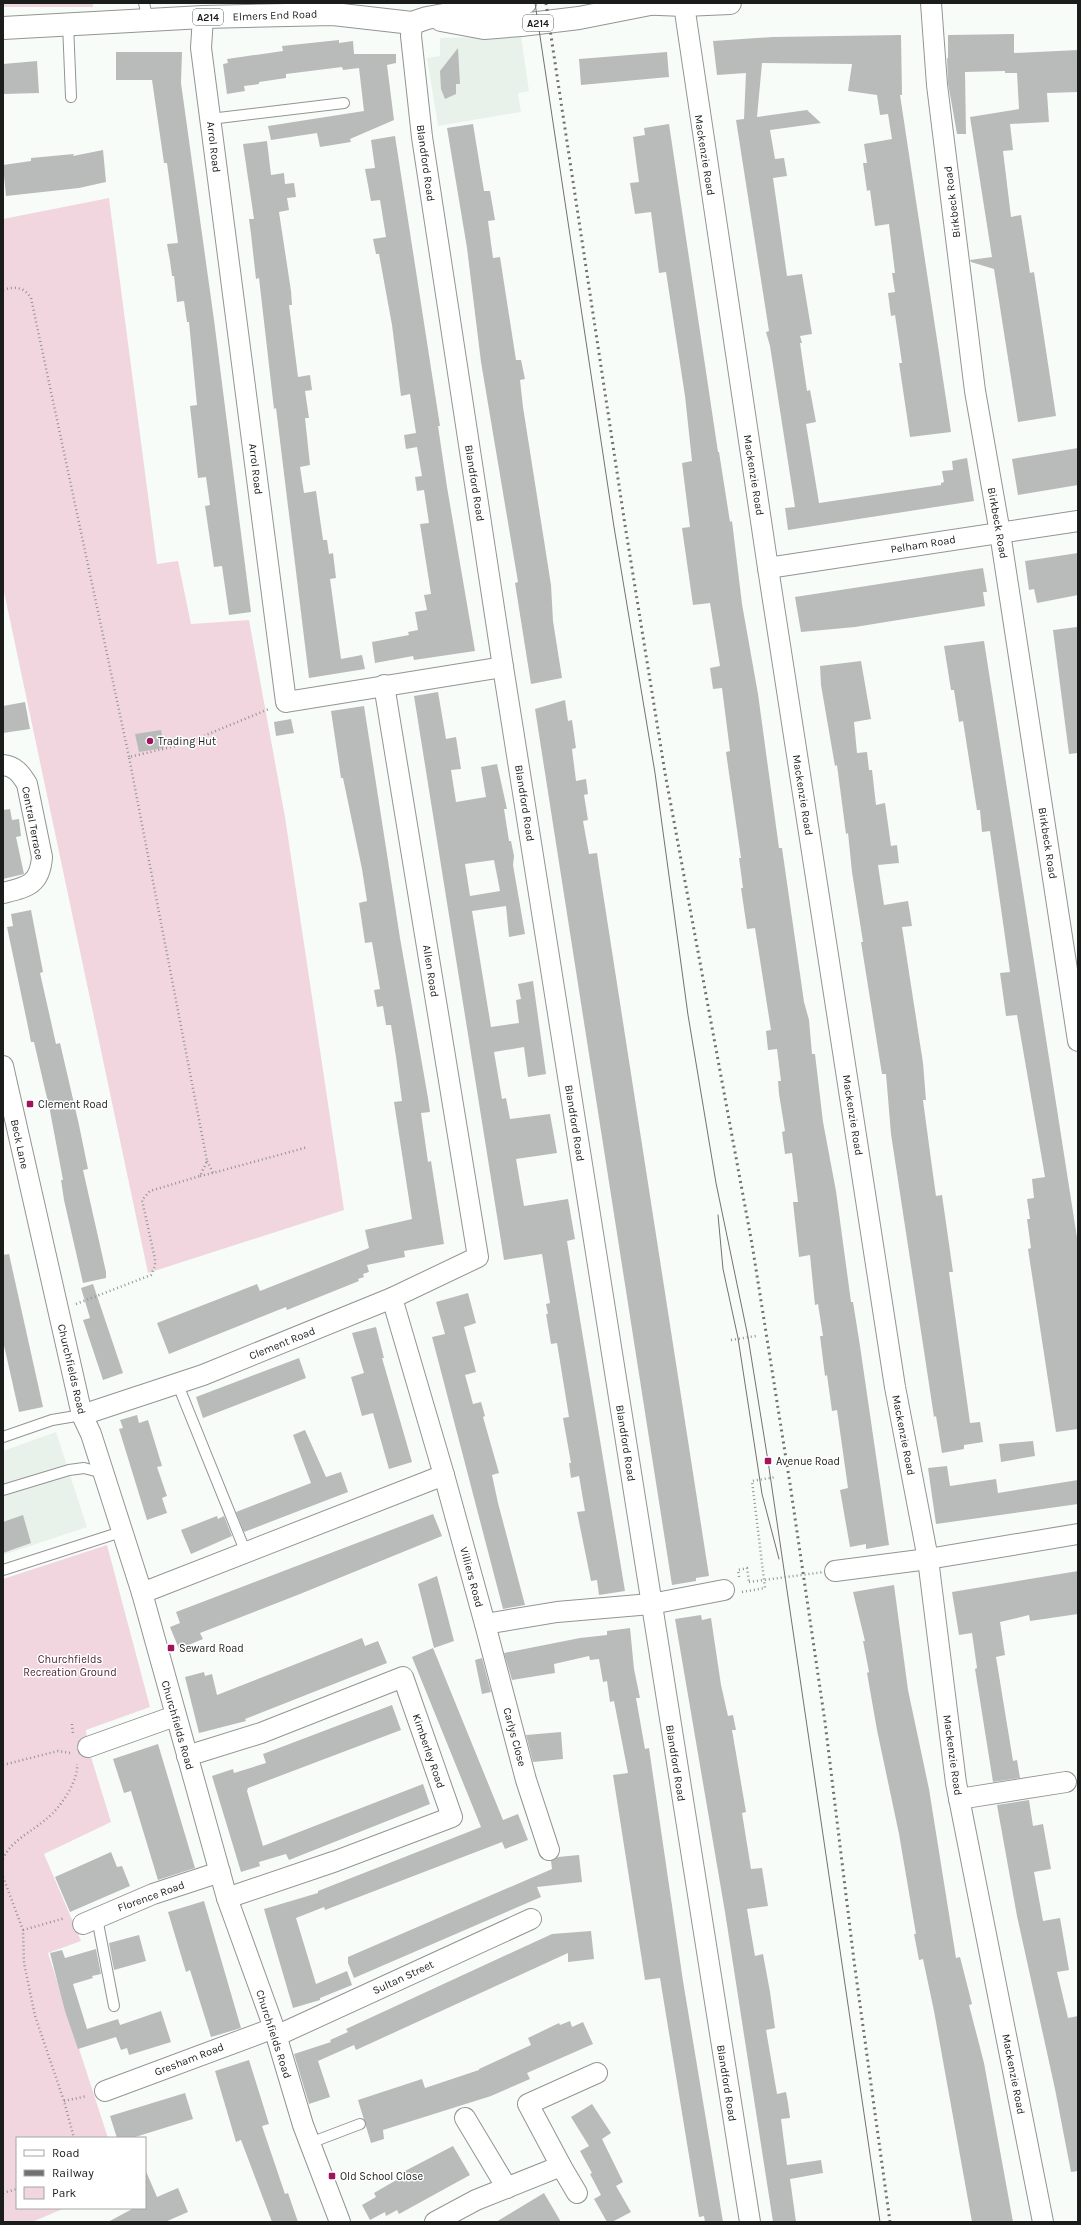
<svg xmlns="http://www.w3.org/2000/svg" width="1081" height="2225" font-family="Karla,sans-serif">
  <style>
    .built { fill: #e8f2ea }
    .green { fill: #f2d6df }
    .building { fill: #b8bbb9; fill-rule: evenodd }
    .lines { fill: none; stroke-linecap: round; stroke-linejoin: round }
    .service-casing { stroke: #929592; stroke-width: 12 }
    .minor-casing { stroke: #929592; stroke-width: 22 }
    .primary-casing { stroke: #929592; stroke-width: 24 }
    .path { stroke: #919492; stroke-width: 2.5; stroke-dasharray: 1 3; stroke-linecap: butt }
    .service { stroke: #fff; stroke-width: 10 }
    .minor { stroke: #fff; stroke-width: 20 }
    .primary { stroke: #fff; stroke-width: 22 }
    .tram { stroke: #707271; stroke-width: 1 }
    .rail { stroke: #707271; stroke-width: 3; stroke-dasharray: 2 4; stroke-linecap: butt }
    .path-bridge { stroke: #919492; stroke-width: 2.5; stroke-dasharray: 1 3; stroke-linecap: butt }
    .poi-dot { fill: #a0145e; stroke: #fff; stroke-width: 1.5 }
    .labels { text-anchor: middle; stroke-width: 3; stroke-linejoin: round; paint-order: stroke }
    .shield { fill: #fff; stroke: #5f6160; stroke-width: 1 }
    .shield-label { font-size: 10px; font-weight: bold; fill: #1b1d1c }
    .street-label { font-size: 11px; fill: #1b1d1c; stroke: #fff }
    .poi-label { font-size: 11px; fill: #1b1d1c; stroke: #fff; text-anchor: start }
    .park-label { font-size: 11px; fill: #4a1a2f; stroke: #fff }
  </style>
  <rect width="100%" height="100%" fill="#f8fcf9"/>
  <g class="built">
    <polygon points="521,36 529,91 518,93 521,112 438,126 427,58 440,56 440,38"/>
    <polygon points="56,1432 87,1527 3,1555 3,1451"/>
  </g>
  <g class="green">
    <rect x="3" y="3" width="90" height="4"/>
    <polygon points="109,198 157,564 178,561 191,624 249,620 285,817 344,1210 148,1273 3,587 3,219"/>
    <polygon points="107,1545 150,1707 86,1730 88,1747 111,1822 44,1854 81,1941 48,1953 108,2138 17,2138 17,2208 65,2208 32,2222 3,2222 3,1579"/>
  </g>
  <g class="building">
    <polygon points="1014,34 1014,53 1078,50 1078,92 1047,93 1049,122 1010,124 1013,150 1003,151 1011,217 1021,215 1030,273 1034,272 1056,416 1018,422 994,269 971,262 970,260 992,257 970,117 1019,109 1017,73 1005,73 1005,71 965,72 966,134 957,134 948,83 947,58 948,58 948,35"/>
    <polygon points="901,35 902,95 900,95 951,432 910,437 899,363 902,363 895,315 891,316 888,293 895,292 892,273 895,273 889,224 875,226 870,190 867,191 863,163 867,163 864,144 892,139 888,114 880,115 877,95 848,91 852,64 762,63 757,117 807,110 821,123 770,130 775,159 784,158 787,176 773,178 787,276 802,274 812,334 800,336 802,343 800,343 807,391 810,390 816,422 806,424 819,503 941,485 941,483 944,482 942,471 953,470 952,461 967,458 974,501 788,530 785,508 795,507 770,346 766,332 769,331 736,120 744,119 746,73 717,75 713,41 773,37"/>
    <polygon points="339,40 339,43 353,41 354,54 396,54 396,63 387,65 394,120 350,139 351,142 320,147 317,133 271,140 268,126 364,111 359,68 343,70 342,67 286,74 286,78 259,82 259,84 244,86 245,91 227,94 223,64 228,63 227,59 283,51 282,46"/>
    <polygon points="458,48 460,84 456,84 456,94 445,99 441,89 440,71"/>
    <polygon points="116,52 182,52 181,83 214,320 251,612 229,615 222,566 214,567 205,506 210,505 206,477 198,478 190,406 197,405 189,322 187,322 184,301 177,302 174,276 172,276 170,261 167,244 178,243 167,163 164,163 152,80 116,80"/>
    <polygon points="667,52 669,77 581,85 579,59"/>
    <polygon points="37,61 39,93 3,94 3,64"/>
    <polygon points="473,124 484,191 490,191 495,220 488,221 493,258 500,257 516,360 521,360 525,379 520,380 523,407 551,585 553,621 562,678 531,684 515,583 518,582 481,362 467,248 447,128"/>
    <polygon points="669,124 718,452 719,452 730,522 732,521 742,604 758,694 779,848 782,848 804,1002 809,1020 812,1054 815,1054 823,1122 836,1191 851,1302 853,1302 860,1346 889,1545 866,1549 866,1544 850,1547 840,1490 848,1488 837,1410 832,1411 827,1375 825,1376 820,1336 823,1336 818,1304 815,1305 810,1255 799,1257 793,1202 798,1202 792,1153 785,1154 782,1132 785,1131 779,1094 778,1081 781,1081 777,1049 768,1050 766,1031 771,1030 755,928 747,929 741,888 743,888 739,858 741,858 726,752 730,751 722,688 713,689 710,668 720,666 710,603 693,605 682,528 690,527 682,463 692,461 685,396 666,272 659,273 651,212 635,214 630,183 639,182 633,137 645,135 644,128"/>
    <polygon points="395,136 440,426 438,426 447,487 475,651 414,660 413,656 375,663 372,642 409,635 408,632 418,630 415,612 427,610 424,595 431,594 420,524 429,523 424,490 417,491 415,477 422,476 417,447 406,449 404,435 416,433 410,394 401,396 392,325 379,254 376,254 373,239 386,237 380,200 371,201 365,169 375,168 371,140"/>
    <polygon points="267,141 271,175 284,173 285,184 294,183 296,197 287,198 289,210 279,212 291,291 292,305 289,305 298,377 310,375 312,390 305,391 309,418 305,418 310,465 300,467 304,493 316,491 323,540 327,540 329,554 333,553 336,578 330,579 341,659 362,655 365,669 309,678 276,408 274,409 259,278 256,279 251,234 249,219 254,219 243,144"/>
    <polygon points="103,150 106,182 79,188 6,196 3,165 31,161 31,158 74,154 73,156"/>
    <polygon points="1078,448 1078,485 1018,495 1012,459"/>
    <polygon points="1078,553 1078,595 1037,603 1034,589 1029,590 1025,561"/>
    <polygon points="983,568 987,592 983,592 985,606 855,627 801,632 795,597"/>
    <polygon points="1077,627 1078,753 1069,754 1053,630"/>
    <polygon points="984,641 1078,1244 1078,1429 1056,1432 1028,1249 1031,1248 1027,1219 1030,1219 1027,1199 1034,1198 1032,1179 1045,1177 1017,1015 1006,1016 1000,973 1010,972 990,831 982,832 980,810 977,810 963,721 959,722 954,690 951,690 944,646"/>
    <polygon points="861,661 871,719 854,722 857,753 867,752 869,770 872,770 876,805 885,803 891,846 897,845 899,863 878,865 884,905 908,901 912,926 902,927 923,1063 926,1100 923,1100 931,1160 936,1196 942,1195 953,1272 949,1272 970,1423 980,1422 983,1442 964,1445 964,1449 942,1453 936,1416 934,1417 891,1134 886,1074 882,1074 861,942 863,942 852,872 848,833 846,834 837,765 835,766 821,685 820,666"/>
    <path d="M438,692L446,739L456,737L461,769L451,770L456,802L486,797L481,767L497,764L507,809H504L509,841H511L514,856L513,865L525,934L509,937L506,906L472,911L491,1027L519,1023L516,1000L521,999L518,984L533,981L546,1074L528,1077L524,1047L494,1052L502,1099L506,1098L510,1119L550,1114L557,1153L516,1159L524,1206L568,1199L575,1239L567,1241L625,1591L599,1595L597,1580L591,1581L577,1512L585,1511L579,1476L571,1478L569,1463H571L563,1418L569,1417L557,1343L551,1344L546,1314H548L546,1304L550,1303L542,1254L504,1260L414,696ZM494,860L500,891L470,896L465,864Z"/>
    <polygon points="565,700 568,721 572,720 576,748 572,749 576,781 586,779 588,794 584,795 588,820 583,821 589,854 597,853 600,874 709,1576 696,1578 696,1581 672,1585 535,709"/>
    <polygon points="25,702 30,729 3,733 3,706"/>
    <polygon points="364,706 400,938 428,1098 430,1112 421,1113 428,1162 431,1161 444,1244 404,1251 405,1257 367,1265 369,1272 363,1274 364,1277 358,1279 359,1281 287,1310 286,1307 169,1354 157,1323 257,1284 260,1291 369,1248 365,1230 412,1219 394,1102 402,1101 396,1057 391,1025 386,1025 383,1006 377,1007 374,990 380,989 372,942 365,943 359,903 367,901 362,869 343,778 341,778 331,711"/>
    <polygon points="291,719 294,733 276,736 274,722"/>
    <polygon points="161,730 164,748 139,752 135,734"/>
    <polygon points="10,809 12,820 19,819 21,836 16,837 24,874 3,879 3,810"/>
    <polygon points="31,910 43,972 40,973 56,1044 60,1043 79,1125 88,1169 83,1170 106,1272 106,1278 83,1283 64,1200 61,1180 63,1180 50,1111 34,1042 31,1042 27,1022 7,927 13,926 11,914"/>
    <polygon points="9,1254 43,1407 19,1412 3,1341 3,1255"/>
    <polygon points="93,1284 123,1373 103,1380 83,1320 90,1318 81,1288"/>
    <polygon points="468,1293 476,1323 464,1327 476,1372 465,1375 473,1404 481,1402 485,1416 483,1417 499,1473 492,1475 498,1503 525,1605 503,1609 432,1337 445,1334 436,1302"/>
    <polygon points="376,1327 384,1358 382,1358 412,1462 389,1469 373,1413 362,1416 351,1377 364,1373 352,1333"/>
    <polygon points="299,1358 306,1378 203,1418 196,1397"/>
    <polygon points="137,1415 139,1423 148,1420 162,1466 157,1467 167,1496 162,1498 167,1513 147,1520 119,1429 123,1428 120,1420"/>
    <polygon points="305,1430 326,1477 341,1472 348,1492 244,1532 236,1512 311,1483 293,1435"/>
    <polygon points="1033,1441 1035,1456 1001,1462 999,1444"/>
    <polygon points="947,1466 950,1486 996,1479 998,1493 1078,1480 1078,1504 936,1524 928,1468"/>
    <polygon points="433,1514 442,1536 300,1594 200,1633 203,1639 179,1649 170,1627 180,1623 176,1612"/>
    <polygon points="23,1515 31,1543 3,1553 3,1522"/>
    <polygon points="217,1516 218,1519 224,1516 232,1536 191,1554 181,1530"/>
    <polygon points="1078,1571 1078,1614 1030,1621 1029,1615 1000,1622 1005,1655 996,1657 1013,1761 1017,1760 1020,1778 993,1782 975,1669 977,1668 972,1633 959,1635 952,1592"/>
    <polygon points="437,1576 454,1641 434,1648 418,1584"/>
    <polygon points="894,1585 908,1690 929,1789 956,1958 960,1957 972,2004 969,2005 984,2063 1013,2222 972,2222 934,2011 923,1959 919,1960 914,1934 916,1934 899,1834 877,1730 867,1673 869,1672 863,1641 865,1641 853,1592"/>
    <polygon points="701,1615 702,1620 711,1618 721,1685 728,1716 733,1715 736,1730 732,1730 746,1812 742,1813 751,1869 762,1868 768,1906 747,1909 755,1956 763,1954 770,1992 775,2028 766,2030 777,2094 786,2092 788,2103 790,2118 781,2119 787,2165 821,2160 823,2173 790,2179 796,2222 773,2222 725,1912 675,1619"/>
    <polygon points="630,1628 634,1669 640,1698 636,1698 645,1749 649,1748 683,1981 723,2222 705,2222 704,2216 699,2217 660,1978 645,1980 613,1775 628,1773 614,1701 610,1702 607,1681 603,1682 599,1659 590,1660 589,1656 554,1664 555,1673 512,1680 504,1653 580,1638 607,1635 607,1631"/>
    <polygon points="362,1638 365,1646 378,1641 387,1663 245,1719 246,1721 199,1733 185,1677 204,1672 205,1676 212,1674 217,1695"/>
    <polygon points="433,1648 503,1820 518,1814 528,1840 505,1849 502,1842 325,1910 324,1907 296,1918 316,1984 347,1971 352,1985 320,1998 320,2000 293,2008 264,1909 318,1893 318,1891 481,1827 412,1657"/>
    <polygon points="482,1658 491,1692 482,1694 475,1660"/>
    <polygon points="392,1705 401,1730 248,1788 247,1791 263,1846 423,1784 430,1804 289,1860 286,1854 259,1862 260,1866 241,1872 212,1776 233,1769 234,1773 266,1763 263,1754"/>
    <polygon points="561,1732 563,1759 533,1762 526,1735"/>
    <polygon points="158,1744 195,1868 158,1880 131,1791 124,1793 113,1759"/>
    <polygon points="1029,1800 1033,1826 1043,1824 1051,1869 1034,1872 1043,1921 1060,1918 1069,1970 1057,1972 1068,2018 1078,2016 1078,2171 1071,2172 1055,2089 1017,1916 997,1805"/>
    <polygon points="111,1852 117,1867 122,1866 130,1886 70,1912 55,1877"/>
    <polygon points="579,1855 582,1882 537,1887 541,1897 354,1978 348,1963 348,1957 552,1869 551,1861 558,1857"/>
    <polygon points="204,1901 241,2028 211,2037 190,1970 186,1972 168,1912"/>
    <polygon points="591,1931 594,1959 568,1962 568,1953 356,2050 354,2045 318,2061 330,2097 309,2104 294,2054 331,2042 330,2040 348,2032 346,2029 552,1934"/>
    <polygon points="139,1935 146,1961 114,1970 109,1943"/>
    <polygon points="96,1949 101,1974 92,1976 93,1978 73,1984 87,2029 118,2019 120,2025 161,2011 171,2042 129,2055 127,2048 121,2050 116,2037 78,2049 65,2011 50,1953 62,1950 65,1958"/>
    <polygon points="570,2021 572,2027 583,2022 593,2044 527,2073 530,2079 491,2096 383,2130 384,2139 371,2143 358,2100 422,2079 425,2088 479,2070 479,2069 531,2045 528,2038 559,2023 560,2025"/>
    <polygon points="249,2060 269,2124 262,2126 285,2194 288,2193 298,2222 272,2222 241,2140 236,2142 215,2071"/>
    <polygon points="185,2093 193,2119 132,2138 117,2138 110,2116"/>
    <polygon points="592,2104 611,2133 602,2139 623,2182 616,2186 631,2212 612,2222 607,2222 594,2199 601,2195 590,2174 592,2173 580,2151 589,2146 571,2117"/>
    <polygon points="453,2146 470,2175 399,2214 397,2210 386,2216 385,2212 370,2220 362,2205 376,2197 374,2193 405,2175 403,2172"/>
    <polygon points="145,2169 157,2197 178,2188 188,2212 165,2222 108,2222 134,2208 145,2208"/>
    <polygon points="544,2193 561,2222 496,2222"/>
  </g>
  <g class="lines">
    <g class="service-casing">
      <g id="service">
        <polyline points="144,3 148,20"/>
        <polyline points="68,24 71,97"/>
        <polyline points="210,119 344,103"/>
        <polyline points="178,1385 246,1553"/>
        <polyline points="3,1437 52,1420 82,1415"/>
        <polyline points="3,1490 69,1470 84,1468 103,1473"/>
        <polyline points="3,1570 121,1532"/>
        <polyline points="97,1918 114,2006"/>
        <polyline points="310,2143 360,2124"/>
      </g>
    </g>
    <g class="minor-casing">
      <g id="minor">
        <polyline points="931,3 937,85 975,391 1000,533 1078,1041"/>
        <polyline points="684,5 768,568 895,1387 928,1559 956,1783 1043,2222"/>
        <polyline points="203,17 201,48 286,702 503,667"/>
        <polyline points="412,23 411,36 422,137 503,667 750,2222"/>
        <polyline points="768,568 1078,521"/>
        <path d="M3,765C15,766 21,774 27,784L42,857C40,885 27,887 3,893"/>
        <polyline points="3,1066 82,1415 91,1434 142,1593 227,1898 274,2028 303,2125 340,2222"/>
        <polyline points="392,1298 444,1475 485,1624 557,1612 651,1604 724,1590"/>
        <polyline points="82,1415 203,1375 392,1298 478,1257 384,685"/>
        <polyline points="835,1571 928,1559 1078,1534"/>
        <polyline points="142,1593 444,1475"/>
        <polyline points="485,1624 526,1780 549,1850"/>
        <polyline points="88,1747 175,1716"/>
        <polyline points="187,1756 261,1733 403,1677 452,1817 336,1861 227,1898"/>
        <polyline points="959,1799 1066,1782"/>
        <polyline points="83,1924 153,1894 220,1872"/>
        <polyline points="276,2036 531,1919"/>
        <polyline points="105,2091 274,2028"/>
        <polyline points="465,2118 507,2188"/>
        <polyline points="561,2166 577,2193"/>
        <polyline points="435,2222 476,2200 561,2166 528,2104 597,2073"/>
      </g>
    </g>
    <g class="primary-casing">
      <g id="primary">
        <polyline points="635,3 684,5 730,3"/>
        <polyline points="441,20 484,28 521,25 579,18 650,4"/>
        <polyline points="3,28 203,17 333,14 412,23 427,18 483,8 525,3"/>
      </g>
    </g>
    <g class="path">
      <path d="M3,290C15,286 24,287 31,298L129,757"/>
      <polyline points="207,1161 213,1173 308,1147"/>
      <polyline points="200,1176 213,1173"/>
      <polyline points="76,1304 151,1275 155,1266 155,1259 142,1200 150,1191 200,1176 207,1161 129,757 184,744 269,709"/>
      <polyline points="731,1340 756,1336"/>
      <polyline points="739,1577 738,1570 747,1568 749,1582"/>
      <polyline points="742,1592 765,1588 752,1481 776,1477"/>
      <polyline points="72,1724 73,1735"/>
      <polyline points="3,1765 58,1751 70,1753"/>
      <path d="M3,1859C9,1842 33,1831 46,1819C60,1809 79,1780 77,1764"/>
      <polyline points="3,1877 23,1930 24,1963 35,2016 64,2101 74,2138"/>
      <polyline points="23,1930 65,1918"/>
      <polyline points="64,2101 87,2096"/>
      <polyline points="3,2193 17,2189"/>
    </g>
    <use href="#service" class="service"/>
    <use href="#minor" class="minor"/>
    <use href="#primary" class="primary"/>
    <g class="tram">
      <polyline points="535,3 614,527 655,773 688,1015 716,1183 748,1337 768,1461 880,2222"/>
      <polyline points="718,1215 723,1269 738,1338 762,1494 779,1559"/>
    </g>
    <polyline class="rail" points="546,3 625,525 665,773 752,1244 790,1484 825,1722 854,1961 890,2222"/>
    <polyline class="path-bridge" points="749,1582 824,1572"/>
  </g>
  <g class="poi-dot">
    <circle cx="150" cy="741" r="4"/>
    <rect x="26" y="1100" width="8" height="8" rx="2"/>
    <rect x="764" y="1457" width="8" height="8" rx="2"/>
    <rect x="167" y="1644" width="8" height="8" rx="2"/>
    <rect x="328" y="2172" width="8" height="8" rx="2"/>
  </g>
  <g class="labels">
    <g class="shield">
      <rect x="193" y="9" width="30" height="16" rx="3"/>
      <rect x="523" y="15" width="30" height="16" rx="3"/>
    </g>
    <g class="shield-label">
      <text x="208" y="21">A214</text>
      <text x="538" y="27">A214</text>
    </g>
    <g class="street-label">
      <text transform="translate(275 15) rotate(-2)" y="4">Elmers End Road</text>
      <text transform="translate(214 147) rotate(83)" y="4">Arrol Road</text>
      <text transform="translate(705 155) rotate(81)" y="4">Mackenzie Road</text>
      <text transform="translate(426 163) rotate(82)" y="4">Blandford Road</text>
      <text transform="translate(952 202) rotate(-97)" y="4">Birkbeck Road</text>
      <text transform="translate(256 469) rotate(83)" y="4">Arrol Road</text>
      <text transform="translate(754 475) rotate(81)" y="4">Mackenzie Road</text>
      <text transform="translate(475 483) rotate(81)" y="4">Blandford Road</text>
      <text transform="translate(998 523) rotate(80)" y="4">Birkbeck Road</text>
      <text transform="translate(923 544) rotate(-9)" y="4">Pelham Road</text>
      <text transform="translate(803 795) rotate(81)" y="4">Mackenzie Road</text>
      <text transform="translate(525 803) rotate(81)" y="4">Blandford Road</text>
      <text transform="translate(33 823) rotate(79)" y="4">Central Terrace</text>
      <text transform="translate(1048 843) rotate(81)" y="4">Birkbeck Road</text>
      <text transform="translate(431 971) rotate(81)" y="4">Allen Road</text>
      <text transform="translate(853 1115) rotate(81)" y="4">Mackenzie Road</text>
      <text transform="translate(575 1123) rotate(81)" y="4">Blandford Road</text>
      <text transform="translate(20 1144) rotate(78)" y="4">Beck Lane</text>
      <text transform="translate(282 1343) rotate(-22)" y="4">Clement Road</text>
      <text transform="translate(72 1369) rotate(77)" y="4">Churchfields Road</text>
      <text transform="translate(904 1435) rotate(79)" y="4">Mackenzie Road</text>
      <text transform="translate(626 1443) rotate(81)" y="4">Blandford Road</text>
      <text transform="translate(472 1577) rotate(75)" y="4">Villiers Road</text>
      <text transform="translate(178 1725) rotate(74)" y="4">Churchfields Road</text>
      <text transform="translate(515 1737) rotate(75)" y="4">Carlys Close</text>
      <text transform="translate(429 1751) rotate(71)" y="4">Kimberley Road</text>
      <text transform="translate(953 1755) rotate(82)" y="4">Mackenzie Road</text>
      <text transform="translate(676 1763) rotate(81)" y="4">Blandford Road</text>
      <text transform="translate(151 1896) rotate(-20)" y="4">Florence Road</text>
      <text transform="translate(403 1977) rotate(-25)" y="4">Sultan Street</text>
      <text transform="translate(274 2034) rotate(72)" y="4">Churchfields Road</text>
      <text transform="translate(189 2059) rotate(-21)" y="4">Gresham Road</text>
      <text transform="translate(1014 2074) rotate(79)" y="4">Mackenzie Road</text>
      <text transform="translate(727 2083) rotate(81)" y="4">Blandford Road</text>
    </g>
    <g class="poi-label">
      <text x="158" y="745">Trading Hut</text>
      <text x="38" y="1108">Clement Road</text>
      <text x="776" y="1465">Avenue Road</text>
      <text x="179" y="1652">Seward Road</text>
      <text x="340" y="2180">Old School Close</text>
    </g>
    <g class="park-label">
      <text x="70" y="1663">Churchfields<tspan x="70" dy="13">Recreation Ground</tspan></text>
    </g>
  </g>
  <rect width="1081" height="2225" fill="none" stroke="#1b1d1c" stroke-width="8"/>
  <rect x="16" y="2137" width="130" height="72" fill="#ffffff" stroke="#a4a5a4"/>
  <rect x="24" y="2150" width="20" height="6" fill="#ffffff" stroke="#a4a5a4"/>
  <text x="52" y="2157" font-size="12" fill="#1b1d1c">Road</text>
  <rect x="24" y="2170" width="20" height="6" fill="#707271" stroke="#a4a5a4"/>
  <text x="52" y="2177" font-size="12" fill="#1b1d1c">Railway</text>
  <rect x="24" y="2187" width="20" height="12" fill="#f2d6df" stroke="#a4a5a4"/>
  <text x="52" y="2197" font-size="12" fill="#1b1d1c">Park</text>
</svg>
